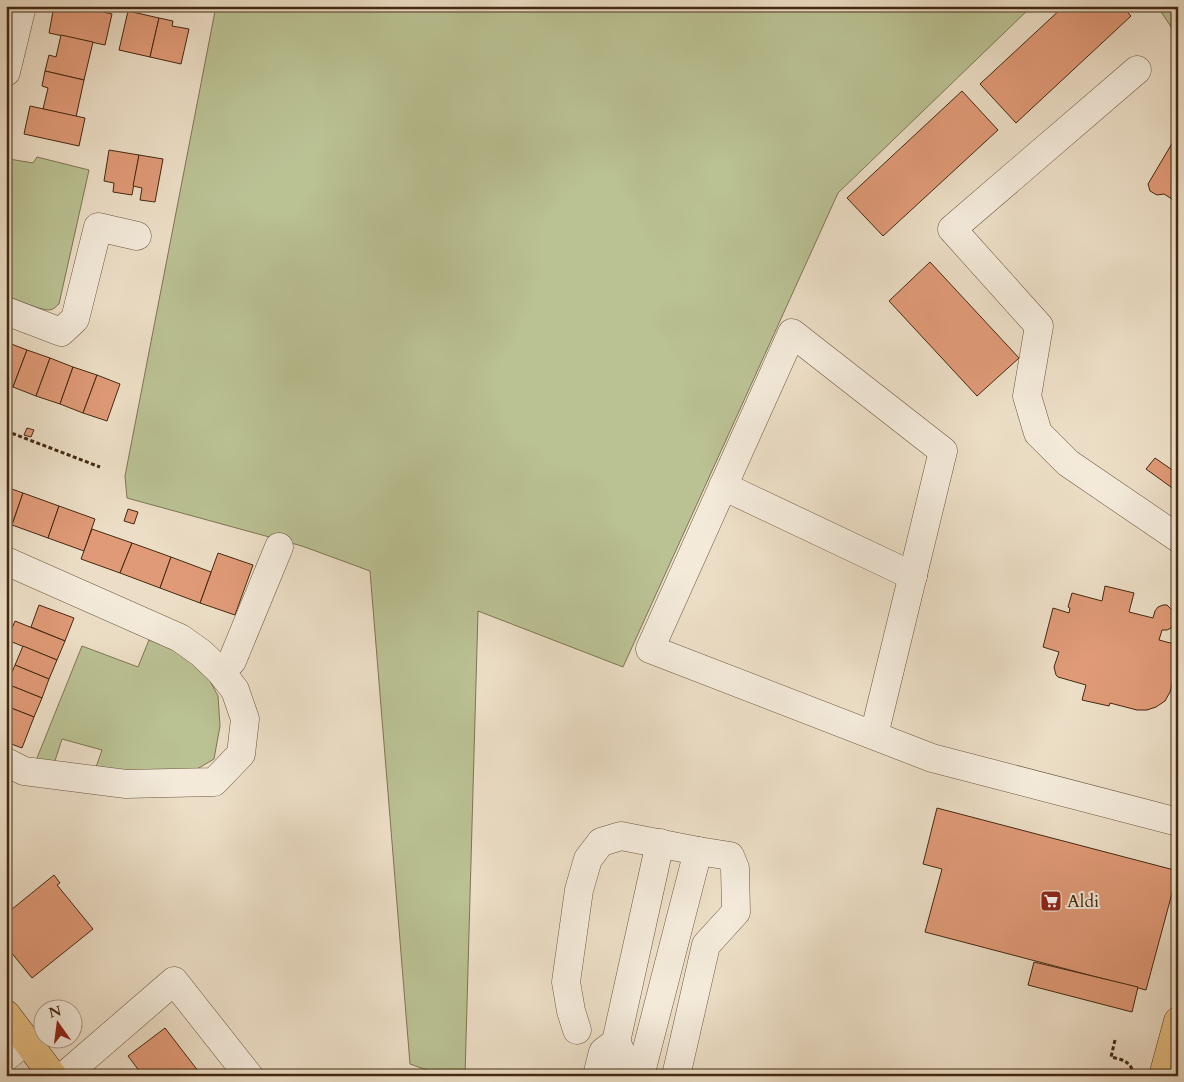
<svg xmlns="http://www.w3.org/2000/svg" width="1184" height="1082" font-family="Cardo,serif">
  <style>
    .green { fill: #bac193; stroke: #7e7552 }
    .building { fill: #e09a77; stroke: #432910 }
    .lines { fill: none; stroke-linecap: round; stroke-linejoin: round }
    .minor-casing { stroke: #6d563e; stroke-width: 29 }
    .major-casing { stroke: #432910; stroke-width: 29 }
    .path { stroke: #432910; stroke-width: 3; stroke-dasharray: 4 2.5; stroke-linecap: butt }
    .minor { stroke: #f3eada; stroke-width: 28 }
    .major { stroke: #e6bf83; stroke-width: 28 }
    .labels { text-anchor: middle; stroke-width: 4; stroke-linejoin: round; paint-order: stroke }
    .poi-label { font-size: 18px; fill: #432910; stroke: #f3eada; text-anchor: start }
  </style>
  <rect width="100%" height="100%" fill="#ecdec6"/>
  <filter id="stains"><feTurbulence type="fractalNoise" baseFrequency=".004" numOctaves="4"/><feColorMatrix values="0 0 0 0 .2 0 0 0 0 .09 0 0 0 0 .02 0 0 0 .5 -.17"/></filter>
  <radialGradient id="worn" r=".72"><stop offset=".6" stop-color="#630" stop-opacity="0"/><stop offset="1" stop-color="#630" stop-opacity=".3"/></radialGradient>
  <g class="green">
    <polygon points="216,6 1032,6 838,193 623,667 478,611 465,1076 444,1076 410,1064 370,571 302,546 127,498 125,476"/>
    <polygon points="1157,6 1178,6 1178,37"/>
    <path d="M37,157L89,170L59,304C56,306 54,310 49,310C39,310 16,299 6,296V165L9,159L33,163Z"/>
    <polygon points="149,640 180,652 208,677 218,696 220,726 214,759 192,772 95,770 102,750 62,739 53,767 37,758 82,646 138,667"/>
  </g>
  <g class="building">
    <polygon points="54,6 78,6 112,14 105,45 49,33"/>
    <polygon points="1064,6 1122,6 1131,16 1016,123 980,84"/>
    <polygon points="128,11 159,18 150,57 119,50"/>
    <polygon points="159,18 173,21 172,26 189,29 181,64 150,57"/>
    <polygon points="61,35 93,42 84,80 45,71 49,55 56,57"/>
    <polygon points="45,71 84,80 76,117 43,109 48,88 42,86"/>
    <polygon points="962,91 998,130 883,236 847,198"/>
    <polygon points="30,106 85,118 79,146 24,134"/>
    <polygon points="1177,135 1178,135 1178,209 1174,206 1172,199 1164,194 1157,195 1150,191 1148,184"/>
    <polygon points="109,150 139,155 132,195 113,192 114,183 104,181"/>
    <polygon points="139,155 163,159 155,202 140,200 142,188 133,186"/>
    <polygon points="930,262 1019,358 977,396 889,301"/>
    <polygon points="6,342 27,350 13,387 8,385 6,390"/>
    <polygon points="27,350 50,358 36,396 13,387"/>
    <polygon points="50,358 73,367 60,404 36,396"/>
    <polygon points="73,367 97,375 83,413 60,404"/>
    <polygon points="97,375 120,384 107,421 83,413"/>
    <polygon points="27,428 34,430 31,437 24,435"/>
    <polygon points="1155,458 1178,474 1178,487 1175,490 1146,469"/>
    <polygon points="6,487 23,493 12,525 6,523"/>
    <polygon points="23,493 59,506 48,538 12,525"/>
    <polygon points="59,506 95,519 84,551 48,538"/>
    <polygon points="128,509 138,512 134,524 124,521"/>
    <polygon points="92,529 132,543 120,573 81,559"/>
    <polygon points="132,543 171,557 160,588 120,573"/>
    <polygon points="218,553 253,565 235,615 200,603"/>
    <polygon points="171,557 211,572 200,603 160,588"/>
    <polygon points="1105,586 1134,593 1129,612 1153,618 1155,611 1158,607 1163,605 1167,605 1173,611 1174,616 1174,622 1171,628 1167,630 1162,630 1159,640 1178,645 1178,662 1170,692 1165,701 1156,707 1147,710 1137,710 1110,703 1109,706 1082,700 1086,685 1058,677 1056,675 1054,667 1059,652 1043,647 1053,608 1069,613 1070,608 1068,607 1072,593 1102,601"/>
    <polygon points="39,605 74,618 65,641 31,627"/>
    <polygon points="15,621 65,641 57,660 7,640"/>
    <polygon points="23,646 57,660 49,679 15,665"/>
    <polygon points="15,665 49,679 42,698 7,684"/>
    <polygon points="7,684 42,698 34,717 6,706"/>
    <polygon points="6,706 34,717 22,748 6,742"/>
    <polygon points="937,808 1178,871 1146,990 925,932 942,869 923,864"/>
    <polygon points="54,875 60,883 57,885 93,929 32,978 6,946 6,914"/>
    <polygon points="1034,962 1138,987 1132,1012 1028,985"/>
    <polygon points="165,1028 202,1076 143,1076 128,1056"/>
  </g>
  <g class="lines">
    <g class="minor-casing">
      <g id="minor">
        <polyline points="1137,70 952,229 1039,326 1027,396 1038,433 1068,463 1178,538"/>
        <polyline points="6,72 22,6"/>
        <polyline points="6,311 61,332 75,319 98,227 137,236"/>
        <polyline points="723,486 913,576"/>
        <polyline points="6,561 180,638 201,653 220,671 235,690 245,719 241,754 214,782 126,784 24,771 6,762"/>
        <polyline points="220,671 232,661 279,547"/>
        <polyline points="874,735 943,451 792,333 650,649 932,758 1178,822"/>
        <polyline points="577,1030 571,1011 566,982 579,890 588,859 601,842 621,836 698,851"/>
        <polyline points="616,1042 623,1056 618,1076"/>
        <polyline points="6,1057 26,1040"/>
        <polyline points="64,1076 174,981 249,1076"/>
        <polyline points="597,1076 603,1052 616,1042 660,843"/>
        <polyline points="640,1076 698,851 730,856 735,868 736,912 706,945 676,1076"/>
      </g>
    </g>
    <g class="major-casing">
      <g id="major">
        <polyline points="6,1014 53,1076"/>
        <polyline points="1163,1076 1178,1021"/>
      </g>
    </g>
    <g class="path">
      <polyline points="6,431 100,467"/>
      <path d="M1115,1040L1111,1057C1125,1060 1129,1061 1135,1075"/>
    </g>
    <use href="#minor" class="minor"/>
    <use href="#major" class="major"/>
  </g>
  <defs>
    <g id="supermarket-square" transform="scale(1.125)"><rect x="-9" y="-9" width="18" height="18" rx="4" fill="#8f2418" stroke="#f3eada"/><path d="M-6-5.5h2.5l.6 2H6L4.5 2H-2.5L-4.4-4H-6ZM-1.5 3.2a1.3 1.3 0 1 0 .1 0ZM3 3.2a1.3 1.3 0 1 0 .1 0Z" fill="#fff"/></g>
  </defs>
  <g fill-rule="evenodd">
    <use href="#supermarket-square" x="1051" y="901"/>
  </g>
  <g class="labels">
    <g class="poi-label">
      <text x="1067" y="907">Aldi</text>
    </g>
  </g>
  <rect width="1184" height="1082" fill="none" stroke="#ecdec6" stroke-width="25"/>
  <rect x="8" y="8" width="1169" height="1067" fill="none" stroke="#432910" stroke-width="2.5"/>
  <rect x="12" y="12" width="1159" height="1057" fill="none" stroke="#432910"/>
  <g transform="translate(58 1024) rotate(346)"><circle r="24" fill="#f3eada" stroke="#ad9d89"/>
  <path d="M0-4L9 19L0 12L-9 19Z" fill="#8f2418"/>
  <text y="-8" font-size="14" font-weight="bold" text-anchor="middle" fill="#432910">N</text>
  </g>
  <rect width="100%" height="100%" filter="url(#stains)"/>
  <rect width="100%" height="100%" fill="url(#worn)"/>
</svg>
